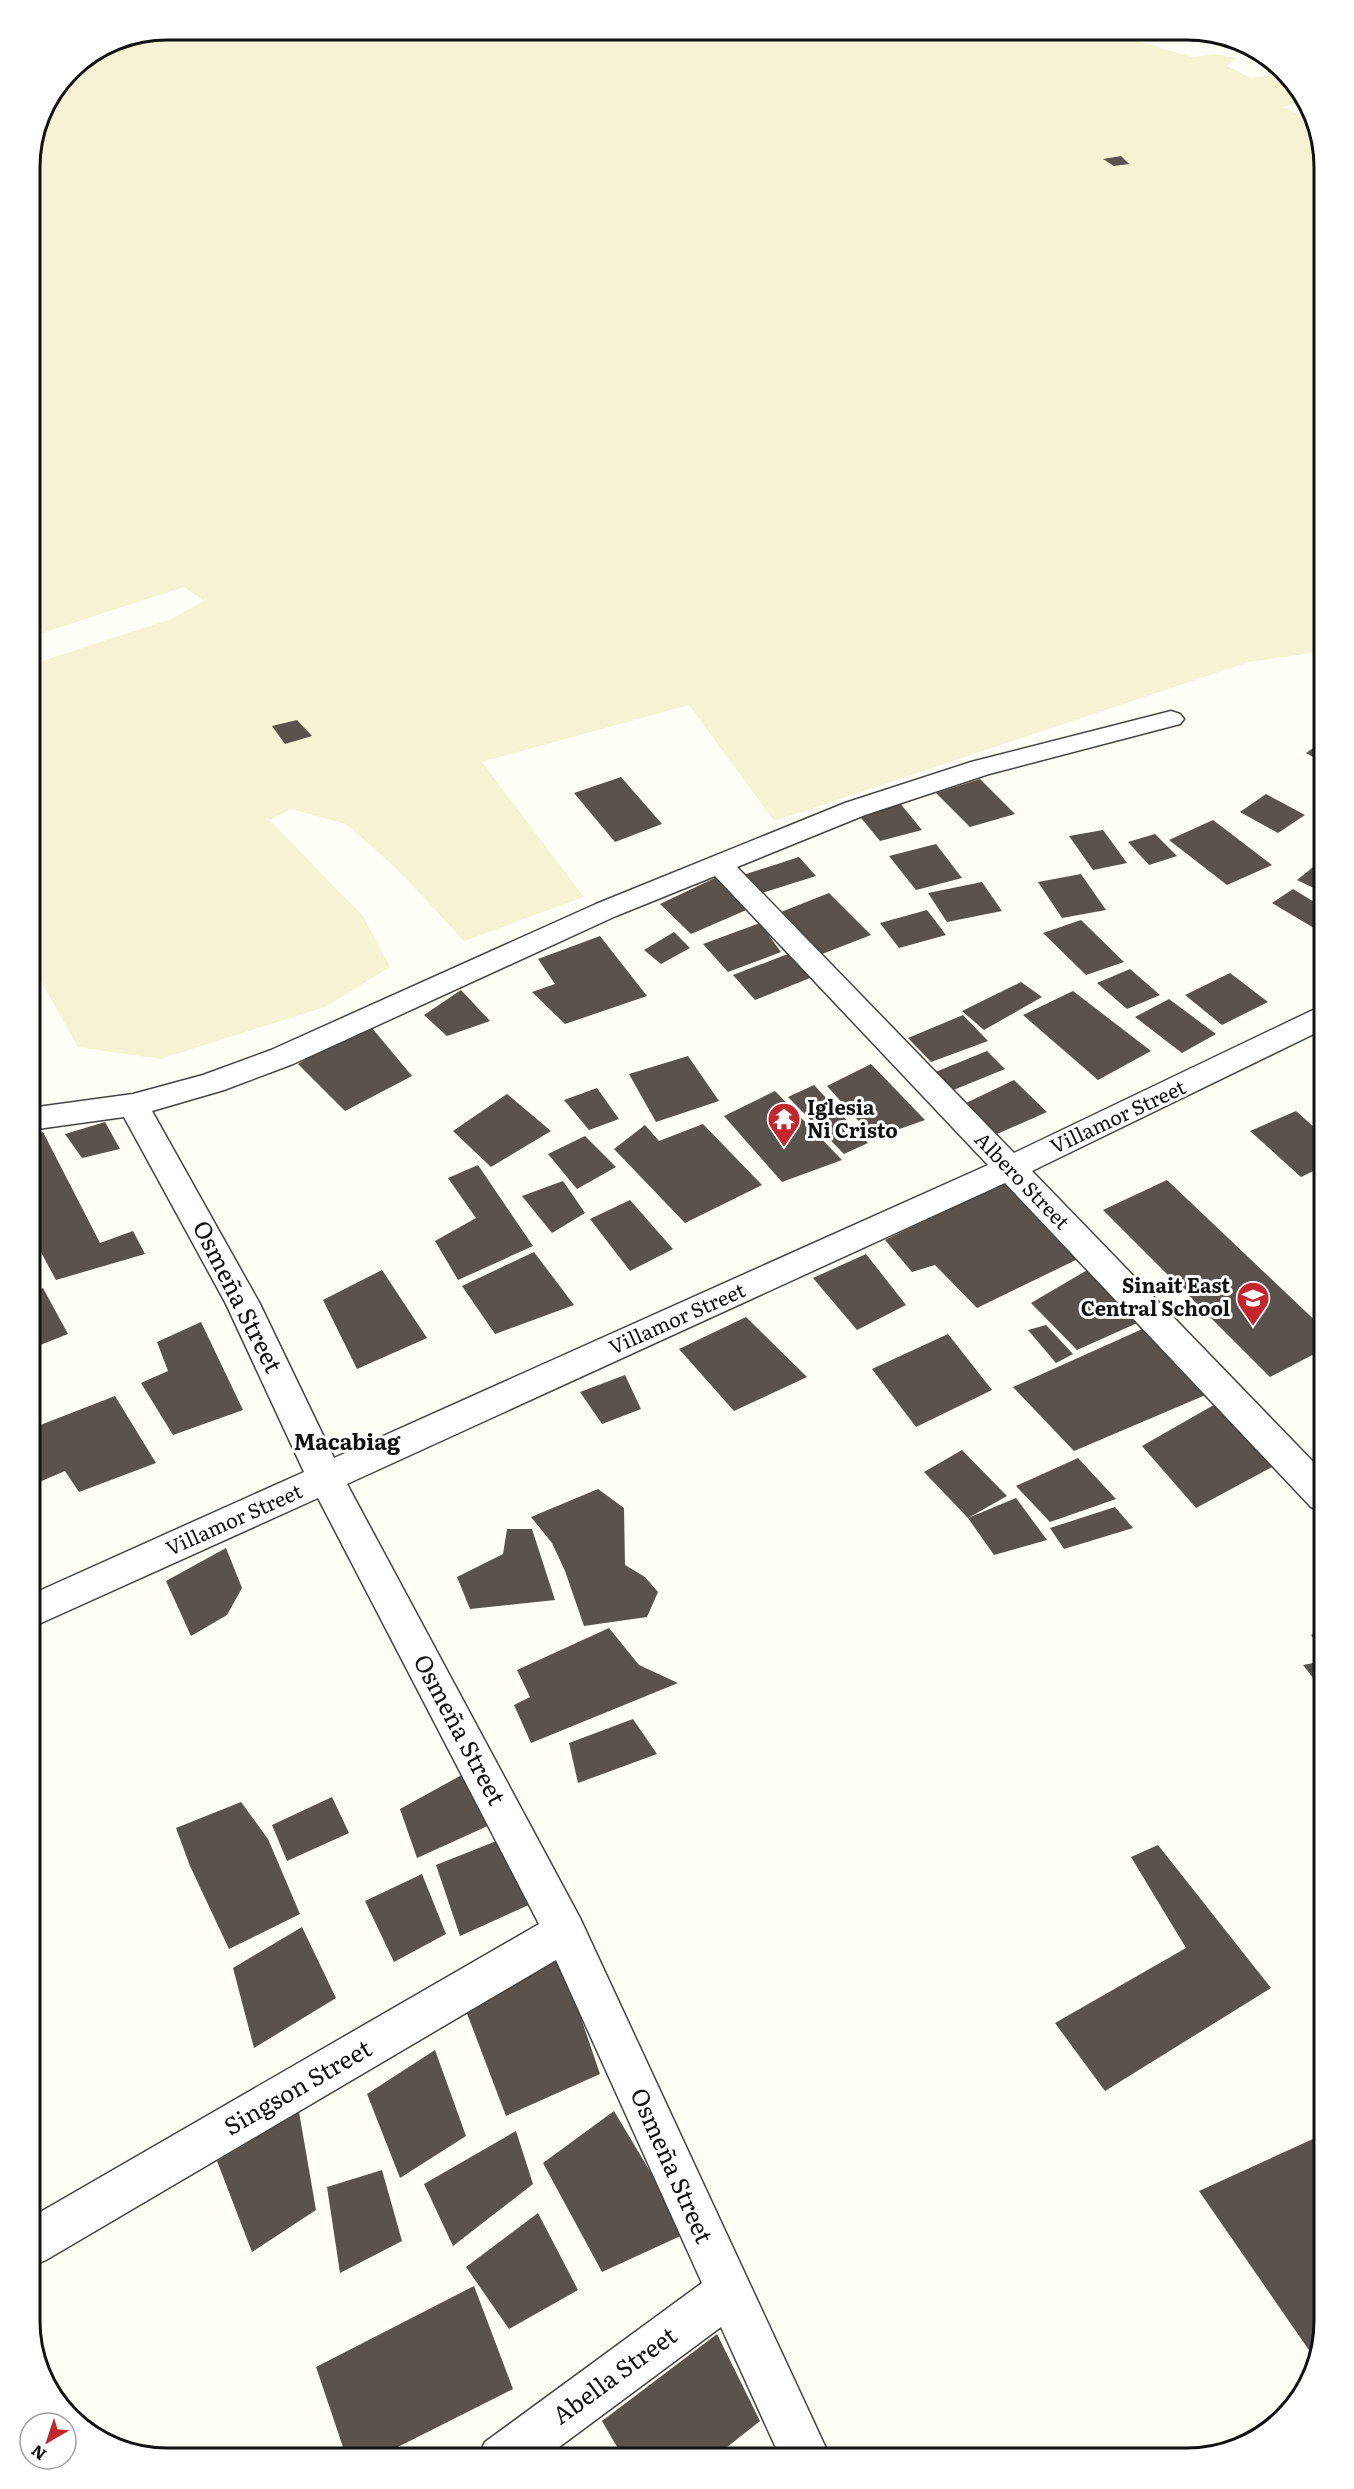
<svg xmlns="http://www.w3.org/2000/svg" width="1354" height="2489" font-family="Literata,serif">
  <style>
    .farmland { fill: #f6f3d4 }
    .building { fill: #5a524d }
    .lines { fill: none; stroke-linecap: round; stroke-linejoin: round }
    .minor-casing { stroke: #444; stroke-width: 3 }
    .minor { fill: #fff; fill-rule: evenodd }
    .labels { text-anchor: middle; stroke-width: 6; stroke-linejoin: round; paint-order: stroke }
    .poi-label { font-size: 20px; font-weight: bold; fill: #111; stroke: #fff; text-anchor: start }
    .street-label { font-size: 20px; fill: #111; stroke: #fff }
    .quarter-label { font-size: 22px; font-weight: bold; fill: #111; stroke: #fff }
    .near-street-label { font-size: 24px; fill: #111; stroke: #fff }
    .rim { fill: none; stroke: #111; stroke-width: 3 }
  </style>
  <rect width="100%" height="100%" fill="#fffdf5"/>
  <polygon class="farmland" points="168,30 1100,30 1192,57 1216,54 1236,58 1227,66 1251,78 1282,74 1303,101 1283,107 1315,123 1324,168 1324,655 1318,652 1249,662 774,821 689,705 482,762 584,897 464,941 396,868 346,824 291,809 269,820 363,916 390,967 325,1007 160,1059 78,1047 30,962 30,665 171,619 204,601 184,587 30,637 30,159 41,115 71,70 115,40"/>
  <g class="building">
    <polygon points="1168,30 1196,30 1212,37 1194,42"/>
    <polygon points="1121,156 1129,164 1114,166 1103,159"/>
    <polygon points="297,720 312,736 285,744 272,726"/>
    <polygon points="1324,741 1324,763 1306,753"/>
    <polygon points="621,777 662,824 615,842 574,793"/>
    <polygon points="980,779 1015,814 970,827 936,793"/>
    <polygon points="1266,794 1305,815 1278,833 1240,812"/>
    <polygon points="899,802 922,830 880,841 857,813"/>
    <polygon points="1213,820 1272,865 1227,885 1169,840"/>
    <polygon points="1103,830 1127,863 1093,870 1069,836"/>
    <polygon points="1155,834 1177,856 1149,865 1128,842"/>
    <polygon points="936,844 962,878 916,890 889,856"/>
    <polygon points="799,857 816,876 759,894 743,875"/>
    <polygon points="1322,860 1324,861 1324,893 1297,880"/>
    <polygon points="1081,874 1106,910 1062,918 1038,882"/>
    <polygon points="717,877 751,908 691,934 660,904"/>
    <polygon points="982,882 1002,911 947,922 928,893"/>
    <polygon points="1293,889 1324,908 1324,934 1272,903"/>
    <polygon points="829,893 871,935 822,954 781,912"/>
    <polygon points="927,910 946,935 899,948 880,923"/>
    <polygon points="1081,920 1124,962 1086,975 1043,933"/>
    <polygon points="760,923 781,952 728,972 703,944"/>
    <polygon points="674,932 690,948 661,964 644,950"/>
    <polygon points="600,936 647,996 565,1024 532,992 555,984 538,959"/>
    <polygon points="793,952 815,976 755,1000 733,975"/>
    <polygon points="1130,969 1160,995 1127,1009 1097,983"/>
    <polygon points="1230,973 1268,1002 1222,1025 1185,995"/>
    <polygon points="1021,982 1042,997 984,1030 962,1011"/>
    <polygon points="461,990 490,1021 447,1036 424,1015"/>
    <polygon points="1073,991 1151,1051 1098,1080 1023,1015"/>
    <polygon points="1169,999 1216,1034 1182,1053 1135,1017"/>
    <polygon points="963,1015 988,1041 931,1062 908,1038"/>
    <polygon points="367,1022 412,1076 345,1111 298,1064"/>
    <polygon points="987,1051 1005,1069 951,1091 933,1073"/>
    <polygon points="688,1056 719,1101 656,1122 629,1074"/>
    <polygon points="871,1064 925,1120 874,1138 827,1086"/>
    <polygon points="1014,1080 1047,1112 997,1134 966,1103"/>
    <polygon points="814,1085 868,1143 844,1154 788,1097"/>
    <polygon points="597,1088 619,1119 589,1130 564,1100"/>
    <polygon points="775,1091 842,1160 782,1182 724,1116"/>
    <polygon points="507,1094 551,1131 491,1167 453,1131"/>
    <polygon points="1296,1111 1324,1136 1324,1166 1301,1177 1250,1131"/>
    <polygon points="105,1122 120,1149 82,1158 65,1134"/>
    <polygon points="703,1124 762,1185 685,1223 614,1149 645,1125 659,1141"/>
    <polygon points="43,1132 100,1243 133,1231 145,1254 56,1280 30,1232 30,1137"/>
    <polygon points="585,1136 616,1167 577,1189 548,1154"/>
    <polygon points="478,1165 533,1246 458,1280 435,1241 476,1218 448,1178"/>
    <polygon points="1010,1179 1082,1257 977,1308 935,1265 912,1272 885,1240"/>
    <polygon points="1167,1180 1324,1329 1324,1349 1270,1377 1103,1210"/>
    <polygon points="563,1181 585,1213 552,1233 522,1196"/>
    <polygon points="630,1200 673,1249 630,1271 590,1219"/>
    <polygon points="534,1252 574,1305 495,1334 462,1286"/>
    <polygon points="866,1254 906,1305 857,1330 813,1278"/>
    <polygon points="1096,1265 1144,1320 1077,1350 1031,1303"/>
    <polygon points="382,1270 427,1338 357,1369 323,1300"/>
    <polygon points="43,1288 68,1334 30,1349 30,1294"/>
    <polygon points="746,1317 807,1377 734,1411 679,1349"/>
    <polygon points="201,1322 243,1410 173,1435 141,1383 168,1371 157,1342"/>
    <polygon points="1046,1325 1073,1354 1056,1363 1028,1330"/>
    <polygon points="1149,1326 1215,1391 1074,1451 1013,1387"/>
    <polygon points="948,1334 992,1390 916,1427 872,1369"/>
    <polygon points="625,1375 641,1409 602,1424 580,1392"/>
    <polygon points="115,1396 156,1463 79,1492 65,1471 30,1486 30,1429"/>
    <polygon points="1226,1398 1283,1461 1196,1508 1142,1446"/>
    <polygon points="962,1450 1007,1496 968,1518 924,1472"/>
    <polygon points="1078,1458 1116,1499 1050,1522 1016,1486"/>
    <polygon points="598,1489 624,1508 625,1565 645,1577 658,1592 647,1617 584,1626 565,1571 552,1543 531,1517"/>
    <polygon points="1016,1498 1047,1540 994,1555 968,1518"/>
    <polygon points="1115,1507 1133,1528 1064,1549 1050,1528"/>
    <polygon points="507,1529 532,1529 555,1600 470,1609 457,1577 503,1554"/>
    <polygon points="226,1548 242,1588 227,1615 191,1636 166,1581"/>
    <polygon points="609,1628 639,1665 678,1683 531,1743 514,1705 530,1697 517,1670"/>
    <polygon points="1324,1630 1324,1653 1311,1635"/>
    <polygon points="1324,1661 1324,1692 1303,1665"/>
    <polygon points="633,1719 657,1754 578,1783 569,1743"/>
    <polygon points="469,1771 492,1824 417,1858 400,1809"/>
    <polygon points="332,1797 349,1833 287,1861 272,1825"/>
    <polygon points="241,1802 268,1839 300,1914 229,1949 190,1866 176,1828"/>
    <polygon points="499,1840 531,1904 460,1936 436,1865"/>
    <polygon points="1158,1845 1271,1988 1105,2091 1055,2023 1186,1948 1131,1857"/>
    <polygon points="422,1874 446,1934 394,1962 365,1901"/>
    <polygon points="302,1927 336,1998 254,2048 233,1968"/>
    <polygon points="559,1953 600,2074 506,2116 463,2003"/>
    <polygon points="435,2050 466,2136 400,2178 367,2094"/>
    <polygon points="614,2111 687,2233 602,2272 543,2163"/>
    <polygon points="299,2112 316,2210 252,2252 217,2161"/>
    <polygon points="516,2131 533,2184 453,2246 424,2184"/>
    <polygon points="1324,2134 1324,2322 1313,2356 1199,2191"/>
    <polygon points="382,2170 402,2241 340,2273 327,2187"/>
    <polygon points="538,2213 578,2290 509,2329 466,2267"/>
    <polygon points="474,2286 513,2389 374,2459 347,2459 316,2367"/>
    <polygon points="717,2334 760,2421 712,2459 624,2459 602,2421"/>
  </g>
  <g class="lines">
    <g class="minor-casing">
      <path id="minor" d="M1171,711L1180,714L1184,719L1180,724L989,774L865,815L737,867L1014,1153L1313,1010L1324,1007V1029L1032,1171L1324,1473V1512L1311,1507L1005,1183L347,1484L580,1918L831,2459H781L721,2327L543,2459H477L485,2442L702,2283L556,1960L46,2260L30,2267V2218L539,1924L318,1498L30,1628V1595L304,1472L226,1304L124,1117L30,1130V1108L133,1094L203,1075L271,1050L596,904L845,803L971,762ZM715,876L988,1165L334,1458L260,1304L152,1111L224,1090L293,1064L616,916Z"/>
    </g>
    <use href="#minor" class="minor"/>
  </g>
  <defs>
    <g id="temple-pin" transform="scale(1.725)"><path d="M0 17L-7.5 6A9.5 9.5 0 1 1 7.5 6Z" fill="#c4262e" stroke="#fff"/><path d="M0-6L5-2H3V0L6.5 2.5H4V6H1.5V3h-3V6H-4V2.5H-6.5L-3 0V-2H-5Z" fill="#fff"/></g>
    <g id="school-pin" transform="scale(1.725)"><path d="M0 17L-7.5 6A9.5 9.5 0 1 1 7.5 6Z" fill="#c4262e" stroke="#fff"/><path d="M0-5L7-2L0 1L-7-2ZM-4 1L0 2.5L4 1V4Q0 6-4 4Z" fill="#fff"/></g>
  </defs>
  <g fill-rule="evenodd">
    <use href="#temple-pin" x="784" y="1119"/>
    <use href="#school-pin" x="1253" y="1298"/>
  </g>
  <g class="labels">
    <g class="poi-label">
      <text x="807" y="1115">Iglesia<tspan x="807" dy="23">Ni Cristo</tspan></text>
      <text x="1230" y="1293" text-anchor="end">Sinait East<tspan x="1230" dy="23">Central School</tspan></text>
    </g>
    <g class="street-label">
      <text transform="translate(1118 1117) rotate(-25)" y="7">Villamor Street</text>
      <text transform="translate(1022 1181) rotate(46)" y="7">Albero Street</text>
      <text transform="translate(677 1319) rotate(-24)" y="7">Villamor Street</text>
      <text transform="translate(234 1520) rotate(-24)" y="7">Villamor Street</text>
    </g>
    <g class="quarter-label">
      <text x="347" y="1450">Macabiag</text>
    </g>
    <g class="near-street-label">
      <text transform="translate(237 1297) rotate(63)" y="8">Osmeña Street</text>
      <text transform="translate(459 1730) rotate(62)" y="8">Osmeña Street</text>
      <text transform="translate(298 2088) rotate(-30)" y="8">Singson Street</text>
      <text transform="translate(671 2166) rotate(66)" y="8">Osmeña Street</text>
      <text transform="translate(615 2376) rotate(-36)" y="8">Abella Street</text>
    </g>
  </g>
  <path d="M0 0H1354V2489H0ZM167 40H1187A127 127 0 0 1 1314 167V2321A127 127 0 0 1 1187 2448H167A127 127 0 0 1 40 2321V167A127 127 0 0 1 167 40Z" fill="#fff" fill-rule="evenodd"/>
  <path class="rim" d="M167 40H1187A127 127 0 0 1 1314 167V2321A127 127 0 0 1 1187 2448H167A127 127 0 0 1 40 2321V167A127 127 0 0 1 167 40Z"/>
  <g transform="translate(48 2441) rotate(219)"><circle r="28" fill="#ffffff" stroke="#a0a0a0" stroke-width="1.5"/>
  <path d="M0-4.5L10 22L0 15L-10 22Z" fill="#c4262e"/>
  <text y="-9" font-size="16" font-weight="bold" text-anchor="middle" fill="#111111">N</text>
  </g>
</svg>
